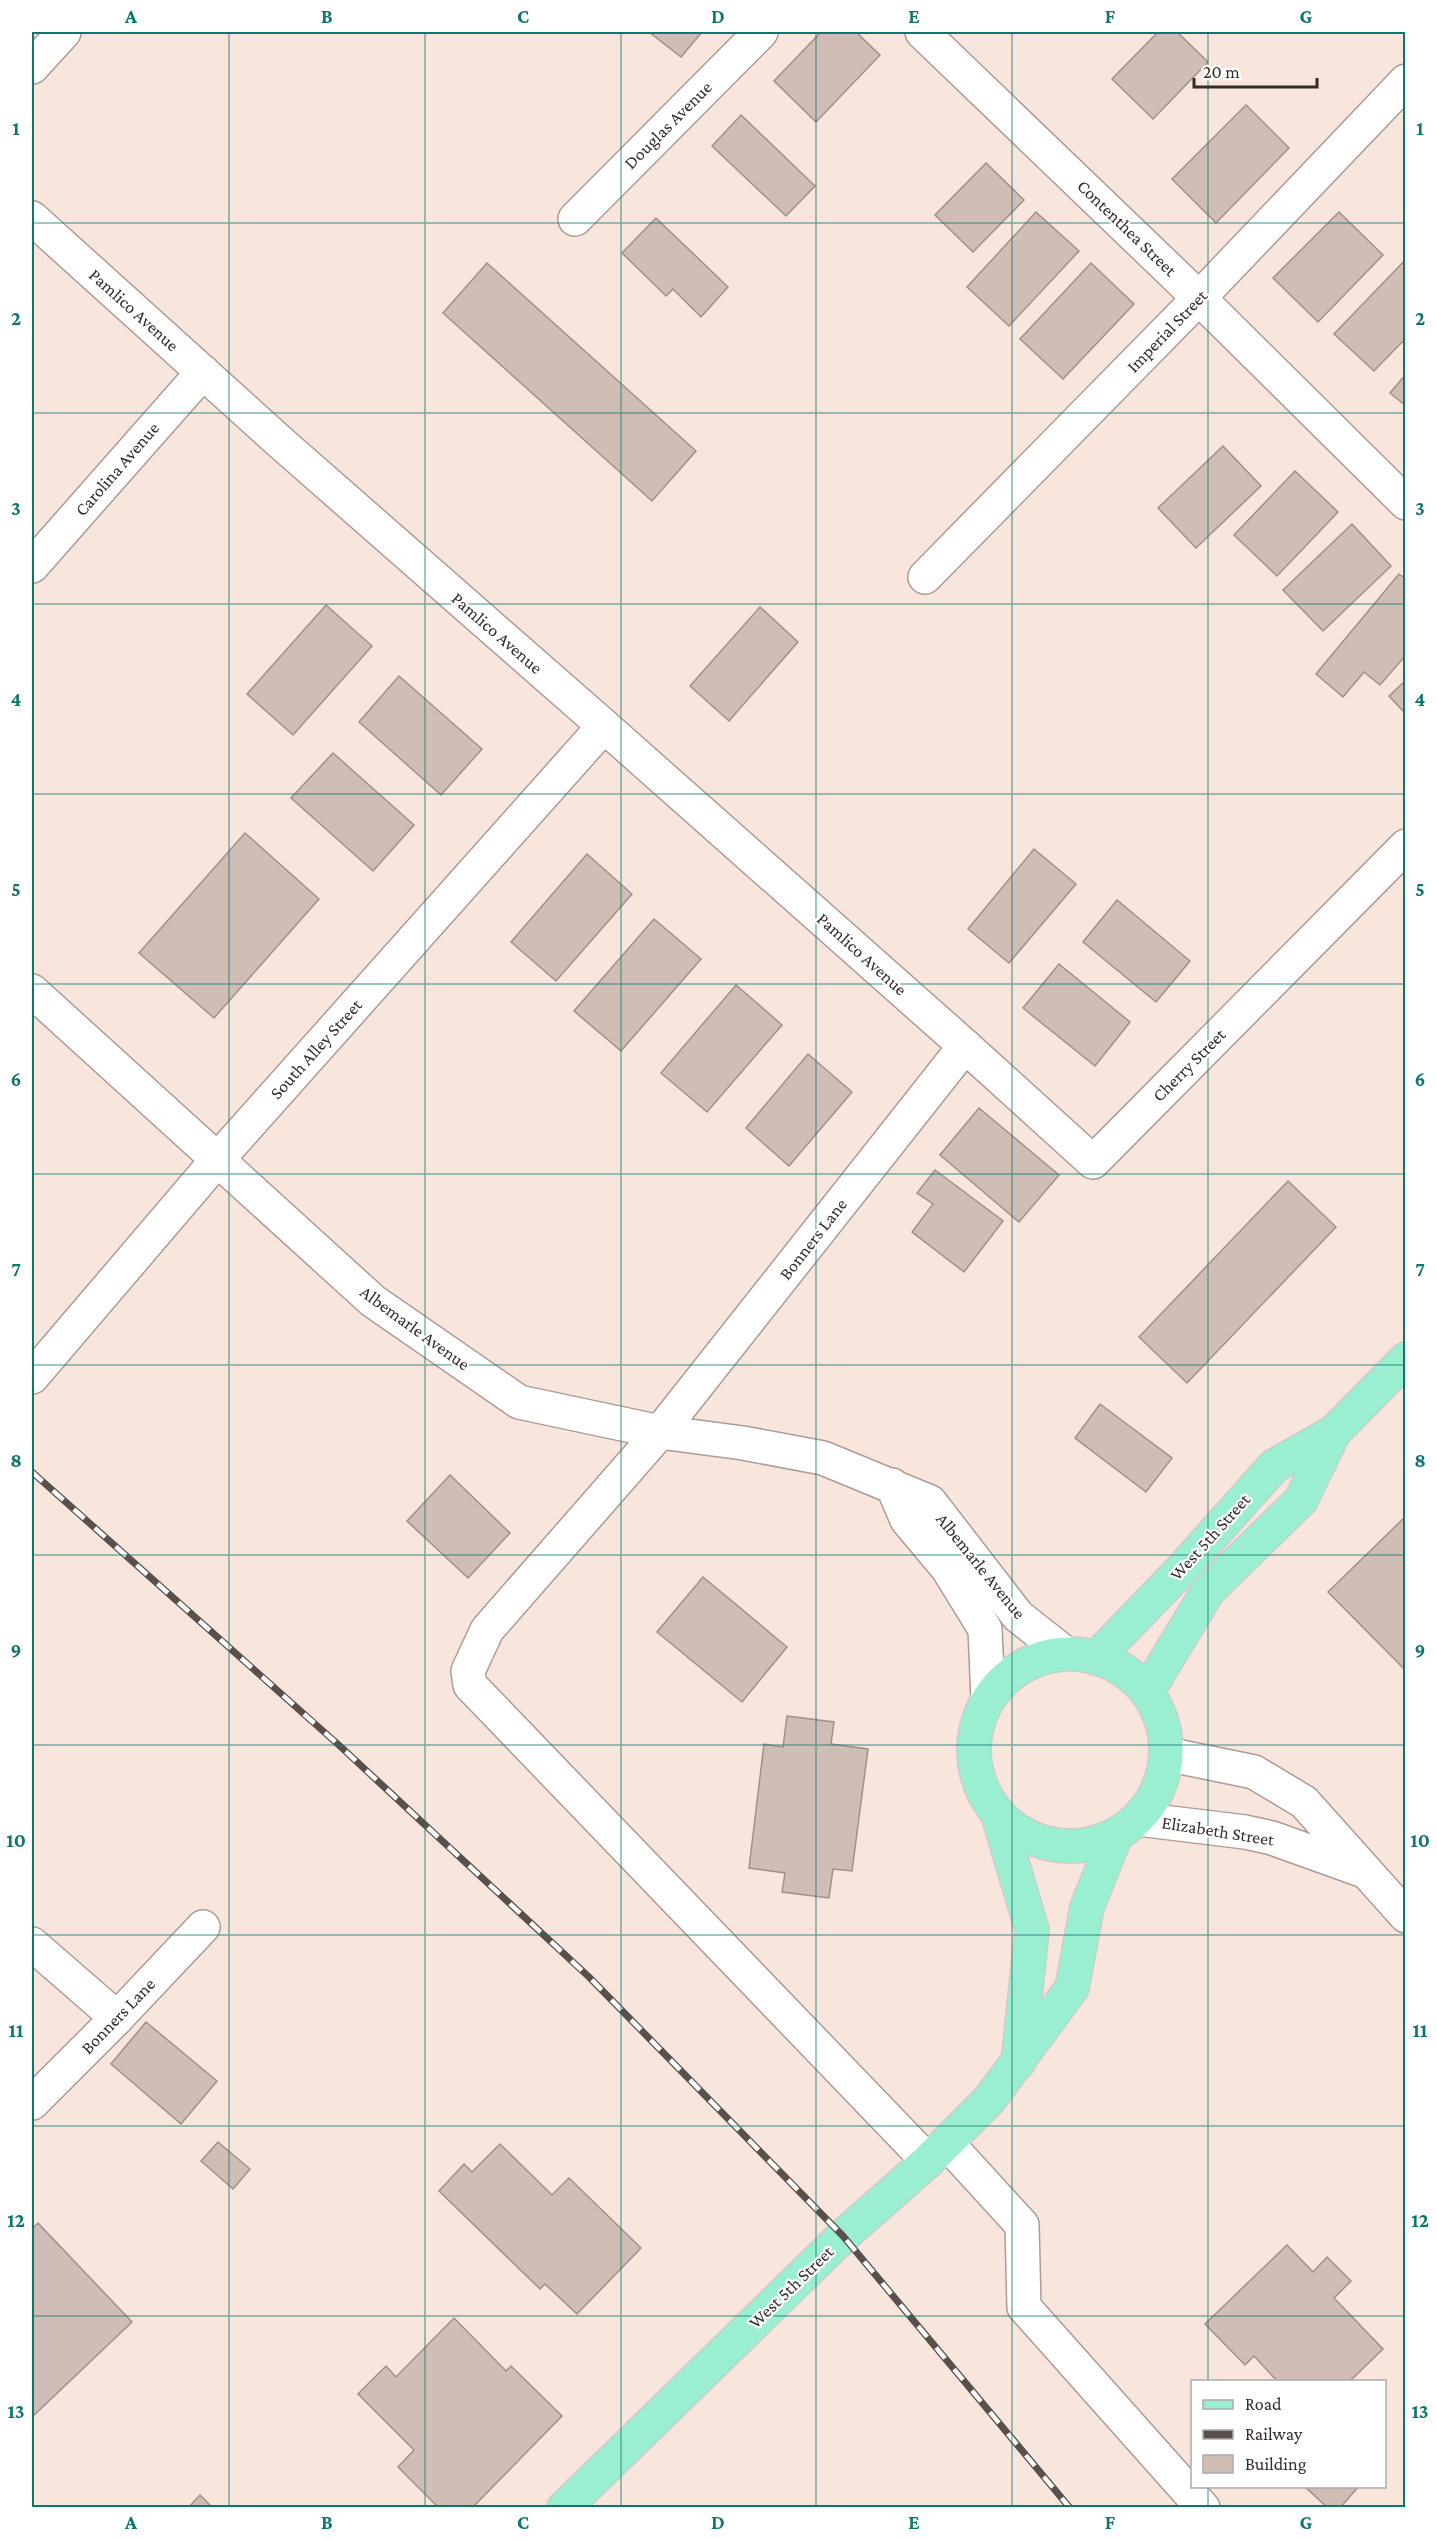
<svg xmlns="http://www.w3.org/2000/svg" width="1437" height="2539" font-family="'Crimson Pro',serif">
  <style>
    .building { fill: #d0bdb6; stroke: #a19089; stroke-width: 1.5 }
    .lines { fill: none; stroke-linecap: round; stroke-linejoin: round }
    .minor-casing { stroke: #ad9c94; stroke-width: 36 }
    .major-casing { stroke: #cecccc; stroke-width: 36 }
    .minor { stroke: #fff; stroke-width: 33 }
    .major { stroke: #99efd0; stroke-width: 33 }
    .rail-casing { stroke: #59504c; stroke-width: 7 }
    .rail { stroke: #fff; stroke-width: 4.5; stroke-dasharray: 14; stroke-linecap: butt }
    .grid { fill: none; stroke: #0f766e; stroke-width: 1.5; stroke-opacity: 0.55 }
    .labels { text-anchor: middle; stroke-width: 4.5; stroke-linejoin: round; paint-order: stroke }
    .street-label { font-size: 18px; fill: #332c29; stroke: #fff }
    .neatline { fill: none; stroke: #0f766e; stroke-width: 2 }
    .grid-label { font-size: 20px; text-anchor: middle; font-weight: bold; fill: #0f766e }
  </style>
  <rect width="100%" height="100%" fill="#f8e6dd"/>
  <g class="building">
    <polygon points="649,32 702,32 681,57"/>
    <polygon points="821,32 856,32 880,55 816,122 774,81"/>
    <polygon points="1158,32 1177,32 1208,62 1153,119 1112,79"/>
    <polygon points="1246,105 1289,148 1216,223 1172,179"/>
    <polygon points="741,115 815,186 786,216 712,146"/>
    <polygon points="986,163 1024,200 973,252 935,215"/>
    <polygon points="1036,212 1079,251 1009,326 967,287"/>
    <polygon points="1339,212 1383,255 1318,322 1273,278"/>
    <polygon points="656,218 728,287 701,317 673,289 666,296 622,253"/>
    <polygon points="1406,259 1406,338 1374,371 1334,334"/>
    <polygon points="487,263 696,451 652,501 443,313"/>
    <polygon points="1091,263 1134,304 1063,379 1020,339"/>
    <polygon points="1406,374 1406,406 1390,393"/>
    <polygon points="1223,446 1261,486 1196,548 1158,508"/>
    <polygon points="1295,471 1338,512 1277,576 1234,535"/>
    <polygon points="1352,524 1391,566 1323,631 1283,590"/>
    <polygon points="1399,574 1406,579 1406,655 1380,685 1364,672 1343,697 1316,674"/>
    <polygon points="326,605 372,646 293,735 247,694"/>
    <polygon points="760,607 798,642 729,721 690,686"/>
    <polygon points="399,676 482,749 441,795 359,722"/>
    <polygon points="1406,680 1406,714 1389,696"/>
    <polygon points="333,753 414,825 373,871 291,798"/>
    <polygon points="245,833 319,899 214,1018 139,953"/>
    <polygon points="1034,849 1076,884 1009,963 968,929"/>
    <polygon points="587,854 632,894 556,981 511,942"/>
    <polygon points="1117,900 1190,961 1156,1002 1083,942"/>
    <polygon points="654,919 701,959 621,1051 574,1011"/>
    <polygon points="1059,964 1130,1022 1095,1066 1023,1008"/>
    <polygon points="736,985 782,1025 707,1112 661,1073"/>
    <polygon points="808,1054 852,1092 789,1166 746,1128"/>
    <polygon points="979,1108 1059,1175 1019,1222 940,1155"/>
    <polygon points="935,1170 1003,1221 964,1272 912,1232 933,1204 917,1193"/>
    <polygon points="1288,1181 1336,1227 1187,1383 1139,1337"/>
    <polygon points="1100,1404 1172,1458 1146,1492 1075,1438"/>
    <polygon points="450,1475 510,1533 468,1578 407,1521"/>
    <polygon points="1406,1516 1406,1671 1328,1592"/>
    <polygon points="703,1577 787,1647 742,1702 657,1632"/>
    <polygon points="787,1716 834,1722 831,1744 868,1749 852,1871 833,1869 829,1898 782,1892 785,1873 749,1868 764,1744 783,1747"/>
    <polygon points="146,2022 217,2081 181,2124 111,2064"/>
    <polygon points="218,2142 250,2169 233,2189 201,2161"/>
    <polygon points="500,2144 552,2195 569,2178 641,2248 577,2314 545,2284 540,2289 439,2191 464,2164 472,2172"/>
    <polygon points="38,2223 132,2322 32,2417 32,2229"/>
    <polygon points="1287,2245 1313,2272 1327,2257 1351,2281 1334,2298 1383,2349 1349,2382 1278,2382 1254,2356 1245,2365 1205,2324"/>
    <polygon points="454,2318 506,2371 511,2366 562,2416 472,2508 439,2508 398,2467 414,2450 358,2394 386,2366 396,2377"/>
    <polygon points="1304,2486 1359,2486 1340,2508 1328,2508"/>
    <polygon points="200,2495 213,2508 188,2508"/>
  </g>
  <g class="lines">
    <g class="minor-casing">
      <g id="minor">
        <polyline points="922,32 1199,298 1406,503"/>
        <polyline points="32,67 64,32"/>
        <polyline points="32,218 280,442 604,726 965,1046 1093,1162 1406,846"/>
        <polyline points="575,219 761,32"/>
        <polyline points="32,566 203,372"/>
        <polyline points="925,577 1199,298 1406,81"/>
        <polyline points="32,991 373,1301 519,1402 660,1432 743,1443 823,1458 930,1502 1018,1616 1066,1654"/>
        <polyline points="32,1377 218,1159 604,726"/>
        <polyline points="892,1485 907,1520 948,1569 985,1629 988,1699"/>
        <polyline points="1166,1754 1254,1772 1304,1802 1406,1916"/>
        <polyline points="1138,1819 1245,1832 1272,1838 1364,1871"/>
        <polyline points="32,1944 117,2018"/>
        <polyline points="32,2103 117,2018 203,1927"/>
        <polyline points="947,2143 1022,2225 1024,2307 1203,2508"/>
        <polyline points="928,2161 470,1685 468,1671 487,1630 660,1432 965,1046"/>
      </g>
    </g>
    <g class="major-casing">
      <g id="major">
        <circle cx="1070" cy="1750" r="96"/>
        <polyline points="1096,1658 1183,1568 1274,1466 1334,1432 1406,1359"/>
        <polyline points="1147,1692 1208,1591 1301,1500 1334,1432"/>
        <polyline points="998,1815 1032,1930 1018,2063"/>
        <polyline points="564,2508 843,2236 928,2161 989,2100 1072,1988 1087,1907 1116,1835"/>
      </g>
    </g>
    <use href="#minor" class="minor"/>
    <use href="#major" class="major"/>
    <g class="rail-casing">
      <polyline id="rail" points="32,1472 341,1747 589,1977 843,2236 1070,2508"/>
    </g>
    <use href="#rail" class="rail"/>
  </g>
  <path class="grid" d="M229,32V2508M425,32V2508M621,32V2508M816,32V2508M1012,32V2508M1208,32V2382M32,223H1406M32,413H1406M32,604H1406M32,794H1406M32,984H1406M32,1174H1406M32,1365H1406M32,1555H1406M32,1745H1406M32,1935H1406M32,2126H1406M32,2316H1406M1208,2486V2508"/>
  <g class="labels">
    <g class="street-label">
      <text transform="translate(668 125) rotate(-45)" y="6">Douglas Avenue</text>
      <text transform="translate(1127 228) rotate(44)" y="6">Contenthea Street</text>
      <text transform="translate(134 310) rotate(42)" y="6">Pamlico Avenue</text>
      <text transform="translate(1167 331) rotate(-46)" y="6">Imperial Street</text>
      <text transform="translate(117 469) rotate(-49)" y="6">Carolina Avenue</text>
      <text transform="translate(497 633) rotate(41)" y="6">Pamlico Avenue</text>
      <text transform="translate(862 954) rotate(42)" y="6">Pamlico Avenue</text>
      <text transform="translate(316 1049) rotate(-48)" y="6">South Alley Street</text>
      <text transform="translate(1189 1065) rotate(-45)" y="6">Cherry Street</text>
      <text transform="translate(813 1239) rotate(-52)" y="6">Bonners Lane</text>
      <text transform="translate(415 1328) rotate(36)" y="6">Albemarle Avenue</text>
      <text transform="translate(1210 1537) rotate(-48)" y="6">West 5th Street</text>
      <text transform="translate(981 1566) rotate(51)" y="6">Albemarle Avenue</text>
      <text transform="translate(1218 1831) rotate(9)" y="6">Elizabeth Street</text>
      <text transform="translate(118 2016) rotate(-46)" y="6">Bonners Lane</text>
      <text transform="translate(791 2287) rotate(-44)" y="6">West 5th Street</text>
    </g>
  </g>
  <rect width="1437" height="2539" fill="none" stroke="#ffffff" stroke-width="66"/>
  <rect x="1191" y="2380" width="195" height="108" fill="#ffffff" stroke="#adaba9" stroke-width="1.5"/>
  <rect x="1203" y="2400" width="30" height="9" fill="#99efd0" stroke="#adaba9" stroke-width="1.5"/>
  <text x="1245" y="2410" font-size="18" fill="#332c29">Road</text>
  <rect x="1203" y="2430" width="30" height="9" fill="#59504c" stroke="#adaba9" stroke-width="1.5"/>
  <text x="1245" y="2440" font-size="18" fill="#332c29">Railway</text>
  <rect x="1203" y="2455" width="30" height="18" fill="#d0bdb6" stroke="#adaba9" stroke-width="1.5"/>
  <text x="1245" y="2470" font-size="18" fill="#332c29">Building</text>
  <path d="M1194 78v9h123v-9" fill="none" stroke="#332c29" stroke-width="3"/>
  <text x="1203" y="78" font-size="18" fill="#332c29" stroke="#ffffff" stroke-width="4.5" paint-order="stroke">20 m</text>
  <rect x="33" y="33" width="1371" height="2473" class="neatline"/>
  <g class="grid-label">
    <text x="131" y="23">A</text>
    <text x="327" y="23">B</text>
    <text x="523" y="23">C</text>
    <text x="718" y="23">D</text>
    <text x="914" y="23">E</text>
    <text x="1110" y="23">F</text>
    <text x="1306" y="23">G</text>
    <text x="16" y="135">1</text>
    <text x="1420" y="135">1</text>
    <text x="16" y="325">2</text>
    <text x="1420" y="325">2</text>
    <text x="16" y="515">3</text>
    <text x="1420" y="515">3</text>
    <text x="16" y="706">4</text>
    <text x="1420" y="706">4</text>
    <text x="16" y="896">5</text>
    <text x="1420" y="896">5</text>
    <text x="16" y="1086">6</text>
    <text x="1420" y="1086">6</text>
    <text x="16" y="1276">7</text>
    <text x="1420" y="1276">7</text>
    <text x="16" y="1467">8</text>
    <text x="1420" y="1467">8</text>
    <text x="16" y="1657">9</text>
    <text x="1420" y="1657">9</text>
    <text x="16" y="1847">10</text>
    <text x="1420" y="1847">10</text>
    <text x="16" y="2037">11</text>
    <text x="1420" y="2037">11</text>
    <text x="16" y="2227">12</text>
    <text x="1420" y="2227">12</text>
    <text x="16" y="2418">13</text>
    <text x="1420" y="2418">13</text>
    <text x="131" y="2529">A</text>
    <text x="327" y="2529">B</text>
    <text x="523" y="2529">C</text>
    <text x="718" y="2529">D</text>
    <text x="914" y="2529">E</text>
    <text x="1110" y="2529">F</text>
    <text x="1306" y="2529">G</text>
  </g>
</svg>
